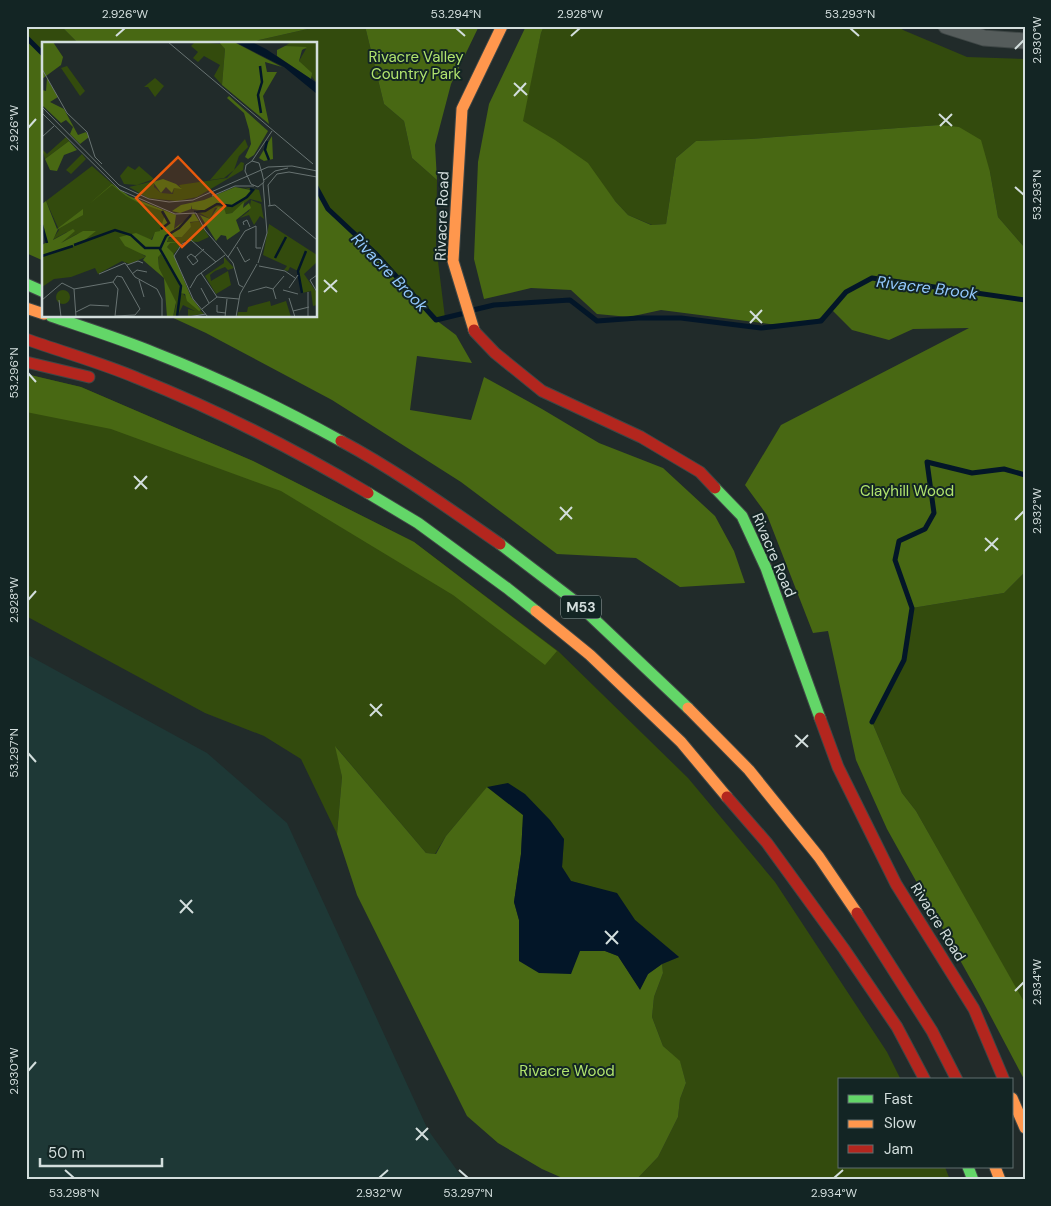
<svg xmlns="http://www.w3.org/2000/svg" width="1051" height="1206" font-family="'DM Sans',sans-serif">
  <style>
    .built { fill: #1e3836 }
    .green { fill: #334b0d }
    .forest { fill: #486813 }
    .water { fill: #031628 }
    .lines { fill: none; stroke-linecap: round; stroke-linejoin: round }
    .stream { stroke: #031628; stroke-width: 5 }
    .street-casing { stroke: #3f4746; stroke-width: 17 }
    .fast-casing { stroke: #3f4746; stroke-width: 13 }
    .slow-casing { stroke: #3f4746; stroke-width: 13 }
    .jam-casing { stroke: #3f4746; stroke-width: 13 }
    .street { stroke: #555c5b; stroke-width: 15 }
    .fast { stroke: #63d668; stroke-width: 11 }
    .slow { stroke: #ff974d; stroke-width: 11 }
    .jam { stroke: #b3261e; stroke-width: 11 }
    .ticks { fill: none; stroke: #d3dedd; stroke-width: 2 }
    .labels { text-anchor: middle; stroke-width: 4; stroke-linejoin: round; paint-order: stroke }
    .shield { fill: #132524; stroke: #99a6a6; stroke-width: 1 }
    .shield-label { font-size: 14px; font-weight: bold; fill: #d3dedd }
    .park-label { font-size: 15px; fill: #b1e46e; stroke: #132524 }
    .street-label { font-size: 15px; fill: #d3dedd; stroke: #132524 }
    .water-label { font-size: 16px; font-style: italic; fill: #93c9fe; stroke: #132524 }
    .inset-river { fill: none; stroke: #031628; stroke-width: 2.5 }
    .inset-road { fill: none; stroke: #687372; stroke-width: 1 }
    .view { fill: #e8590c; fill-opacity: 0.15; stroke: #e8590c; stroke-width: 2.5 }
    .inset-edge { fill: none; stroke: #d3dedd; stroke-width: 2.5 }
    .neatline { fill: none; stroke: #d3dedd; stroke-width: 2 }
    .ticks-label { font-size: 12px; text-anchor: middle; fill: #d3dedd }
  </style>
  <rect width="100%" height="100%" fill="#212b2a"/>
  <polygon class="built" points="26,654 207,753 287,823 428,1130 464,1180 26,1180"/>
  <g class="green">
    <polygon points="26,26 61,26 79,44 44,44 44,55 26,37"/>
    <polygon points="321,26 365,26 384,104 404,121 412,158 437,180 436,245 445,318 436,320 375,253 328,209 316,187 316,44 251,44 259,40"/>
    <polygon points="544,26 898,26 903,30 967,57 1025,59 1025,248 998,217 990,172 939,125 750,139 696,141 676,158 666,224 652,225 628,215 615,201 522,121 541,33"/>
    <polygon points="26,374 81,387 253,461 414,542 558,651 688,778 775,882 887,1052 901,1080 840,1080 840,1167 945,1167 950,1180 636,1180 658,1157 678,1117 680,1099 686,1083 680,1062 663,1046 652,1017 654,997 663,973 662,964 679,957 635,920 617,894 571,881 562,867 564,839 467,811 446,836 435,854 426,853 336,747 342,777 337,834 301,759 264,736 205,713 26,616"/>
    <polygon points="1025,572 1025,1005 916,811 902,793 872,722 904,660 912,608 1004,593"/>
  </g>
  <g class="forest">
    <polygon points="61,26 321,26 259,40 251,44 79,44"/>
    <polygon points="365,26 479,26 451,84 435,145 437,180 412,158 404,121 384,104"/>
    <polygon points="526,26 544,26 541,33 523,121 555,140 588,163 615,201 628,215 651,225 666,224 676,158 696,141 750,139 939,125 959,127 981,140 990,172 998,217 1025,248 1025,572 1004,593 912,608 904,660 872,722 902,793 916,811 1023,1000 1025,1005 1025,1081 980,996 887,829 856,760 828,631 813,633 767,515 745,485 781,425 969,328 913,329 889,340 852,330 833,311 809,324 777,325 661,310 629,317 597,314 571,290 531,288 484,299 474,259 478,162 489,104"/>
    <polygon points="26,37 44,55 44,261 26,253"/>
    <polygon points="316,187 328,209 375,253 436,320 456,335 472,363 417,356 410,410 471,420 484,377 542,409 599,443 663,468 715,516 734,551 745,583 680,587 636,558 557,554 461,482 332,400 206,333 169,316 316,316"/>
    <polygon points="26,374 81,387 253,461 414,542 557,651 545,665 453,595 281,491 111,429 26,412"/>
    <polygon points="335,746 426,853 436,854 446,836 487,787 523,815 521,854 514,902 519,920 519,961 580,951 605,951 618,956 640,989 648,974 662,964 663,973 654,997 652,1017 663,1046 680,1061 686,1083 680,1099 678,1117 658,1157 636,1180 567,1180 542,1169 498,1143 467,1116 357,895 337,834 342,777"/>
  </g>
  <polygon class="water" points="508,783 525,794 550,820 564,839 562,867 571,881 617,893 635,920 679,957 662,964 648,974 640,990 618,956 605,951 580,951 571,974 539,973 519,961 519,920 514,902 521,854 523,815 487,787"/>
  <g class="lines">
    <g class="stream">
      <polyline points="26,37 44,55"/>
      <polyline points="316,187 328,209 375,253 436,320 465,313"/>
      <polyline points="473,310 494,305 570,300 597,321 638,318 681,318 761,328 821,321 846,292 872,278 1025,300"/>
      <polyline points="872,722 904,660 912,608 895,560 899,541 925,529 934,513 927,462 972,473 1004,469 1025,475"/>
    </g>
    <g class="street-casing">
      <polyline id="street" points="946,26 984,38 1025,41"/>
    </g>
    <g class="fast-casing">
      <g id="fast">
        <polyline points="26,284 44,292"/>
        <path d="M51,316C86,328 121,339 155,353C219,378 281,408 341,441"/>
        <polyline points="715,488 742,516 766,568 820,718"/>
        <polyline points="368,493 418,523 507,588 536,611"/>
        <polyline points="500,544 576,602 688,708"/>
        <polyline points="968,1167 973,1180"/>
      </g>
    </g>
    <g class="slow-casing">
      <g id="slow">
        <polyline points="26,308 44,314"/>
        <polyline points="474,330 453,261 462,109 502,26"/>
        <polyline points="536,611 590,655 681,742 727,797"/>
        <polyline points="688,708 749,770 819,857 857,913"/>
        <polyline points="1012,1098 1025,1128"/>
        <polyline points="995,1167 1000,1180"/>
      </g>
    </g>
    <g class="jam-casing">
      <g id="jam">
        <polyline points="474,330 475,332 495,353 542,391 641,437 700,472 715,488"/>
        <path d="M26,339C62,352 102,363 137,378C217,410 294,449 368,493"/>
        <polyline points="26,362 89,377"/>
        <path d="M341,441C397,471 448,508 500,544"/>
        <polyline points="820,718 838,767 896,884 974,1009 1004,1080"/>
        <polyline points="727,797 767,843 844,949 897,1027 925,1080"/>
        <polyline points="857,913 932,1031 957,1080"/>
      </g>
    </g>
    <use href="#street" class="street"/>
    <use href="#fast" class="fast"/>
    <use href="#slow" class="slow"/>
    <use href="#jam" class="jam"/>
  </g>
  <path class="ticks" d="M456,28L465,36M850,28L859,36M116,36L125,28M571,36L580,28M1015,49L1024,40M514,83L527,95M514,96L526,83M939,114L952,126M940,126L952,114M28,128L36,119M1015,187L1024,195M324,280L337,292M324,292L337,280M750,311L762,323M750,323L762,310M28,373L36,382M134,476L147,489M135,489L147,476M560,507L572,519M560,520L572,507M1015,520L1024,511M985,538L998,550M985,551L998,538M28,600L36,591M370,704L382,716M370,716L382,704M795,735L808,747M796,747L808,735M28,753L36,762M180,900L193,913M180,913L192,900M605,931L618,944M606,944L618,931M1015,991L1024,982M28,1071L36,1062M416,1128L428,1140M416,1140L428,1128M65,1170L74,1178M459,1170L468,1178M379,1178L388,1170M834,1178L843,1170"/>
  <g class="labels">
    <rect class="shield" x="561" y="595.5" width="40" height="23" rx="4"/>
    <g class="shield-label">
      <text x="581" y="612">M53</text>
    </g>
    <g class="park-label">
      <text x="416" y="62">Rivacre Valley<tspan x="416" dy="17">Country Park</tspan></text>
      <text x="907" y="496">Clayhill Wood</text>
      <text x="567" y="1076">Rivacre Wood</text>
    </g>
    <g class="street-label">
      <text transform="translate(442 216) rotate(-88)" y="5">Rivacre Road</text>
      <text transform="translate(774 555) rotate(67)" y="5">Rivacre Road</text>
      <text transform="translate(938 922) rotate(58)" y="5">Rivacre Road</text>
    </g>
    <g class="water-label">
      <text transform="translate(390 272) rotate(46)" y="6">Rivacre Brook</text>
      <text transform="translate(927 287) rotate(7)" y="6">Rivacre Brook</text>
    </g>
  </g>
  <g transform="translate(42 42)">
    <rect width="275" height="275" fill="#212b2a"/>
    <path d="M153,0L180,2L183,7L180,43L172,34L178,23L162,14L156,20L151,16L156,10L149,4ZM249,0H275V41L257,19L264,7L243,4ZM25,24L43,49L38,54L19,26ZM113,36L122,44L113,55L106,45H102ZM24,95L27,99L3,117L0,107L5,112ZM203,97L206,105L197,114L192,128L182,136L168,138ZM40,112L44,117L29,132L24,128ZM199,120L202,121L201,128L155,155L135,159L106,156L87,145L112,139V145L119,151L131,152L132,146H139L137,143L185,136ZM50,124L84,154L120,169L122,175L119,189L113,191L109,198L94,192L77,195L104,215L87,222L80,219L56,232L53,226L29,235L12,237L0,245V215L39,201L52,189L35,192L19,201L25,190L10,198L17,188L4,159ZM86,124L93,128L97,124L112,137L95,143L82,142L78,134ZM201,145L217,148L220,160L208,157L190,171L184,172L181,166H173L168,177L153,168L164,169L175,162L189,164L199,160L209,148ZM209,158L219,162L221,173L222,177L218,174L212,183L207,173L198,176L207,169ZM157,179L167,195L156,200L142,199L131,213L125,205L126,197L132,194L140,195L149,185L147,181ZM227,182L275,213V220L262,232L275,251V263L271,264L269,249L260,251L256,229L248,225L246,229L242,228L245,224L221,213ZM120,212L137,240L138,249L162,272L146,274V267L153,269L141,263L135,275H131L134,263L117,226L116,214ZM182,215L192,226L186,228L183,225L173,229L168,233L169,239L186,229L189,243L174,252L163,234L182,221ZM14 255a7 7 0 1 1 14 0a7 7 0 1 1-14 0ZM228,259L229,264L244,259L249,275H195L196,270H205L206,265Z" fill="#334b0d"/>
    <path d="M0,0H11L21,15L19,23L0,37ZM177,0H192L240,25L223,20L225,30H235L221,54L227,82L180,43L164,29L180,43L183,7ZM243,4L265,5L260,8L257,19L270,31L269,37L235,14V8ZM5,36L16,55L8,60L22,67L36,93L44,90L47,95L38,102L28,92L31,85L24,78L19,81L0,63V48L4,49ZM187,54L226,89L212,113L206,117L203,115L209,102L207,88L202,71L185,56ZM230,94L231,117L222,119L217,116ZM27,99L35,108L22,113L15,129L8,128L3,117ZM121,137L134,142L140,147L132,146L130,151L124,145L119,151L111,140ZM70,142L87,154L134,173L132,187L152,171L157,179L148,180L149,185L140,195H127L125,200H138L128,201L125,205L131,211L149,255L159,268L157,269L145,259L143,252L138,251L137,240L119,212L116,215L117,226L134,260L131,275H125L122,236L101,218L104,214L83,204L77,195L94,191L110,198L113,190L118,189L122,175L120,169L95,160L84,154L70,143L46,163ZM193,145L209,148L199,160L190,164L175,162L163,169L150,167V163L149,167L138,171L130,169L139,163L162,158ZM4,159L15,187L41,167V173L16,187L11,198L31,187L33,189L19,201L41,189H54L39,201L0,215V203L5,200L0,188V162ZM202,160L201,166L207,161L209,166L194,178L198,189L185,198L184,194L179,193L174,199L158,173L168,177L176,165L182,166L184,172L190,171Z" fill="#486813"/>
    <path d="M193,0H210L224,7L275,41V52L242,25Z" fill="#031628"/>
    <path class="inset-river" d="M218,24L220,40L216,53L219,71M225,99L223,108L227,118M152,170L163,169L175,162L190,164L205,155L211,148L208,147M0,183L5,201M119,187L127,181L120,169M32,203L73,188L89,193L103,206H118M0,214L31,204M233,216L244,195M260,251L256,229L264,209M135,275L139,244L118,207L124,194L137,186L149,173"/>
    <path class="inset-road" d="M126,0L271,122M0,27L25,71L45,90L53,115L60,122M0,65L77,143L107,157L127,160L151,158L226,125L250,124L275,129M0,71L78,148L133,172L154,171L163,188L191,221L197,243L201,245M0,95L12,84M210,119L230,89M210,119L217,121L220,131L222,140L216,145L209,142L203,129L204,123ZM222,138L233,129L246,126M170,154L193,144H212M226,164L233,163L275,198M228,164L226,143L235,132L247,130L275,135M202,183L201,180L205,178L208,185M195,205L203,220L208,217M153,215L156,219L151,223L145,215L149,212L153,215L162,207M186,215L203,189L214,184V206H219M216,221L225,191L221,141M85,223L96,219L101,221M217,224L243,229L253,236M159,231L175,255M57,232L83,221L93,235L115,247L120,257V275M90,232L95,228L105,230M275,233L268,238L275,250M97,238L102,255M71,240L75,234L80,235L98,267L93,273L73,274M148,246L155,234L183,213M159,246L167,261M247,246L256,233M32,247L71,240L76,247L73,274M32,247L34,275M241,248L256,252M206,250L224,245L231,247M247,256L253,275M234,257L231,247L242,234M0,258L20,241L32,247M17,258L19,275M175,263V270L184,271M160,267L175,255L197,257M251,269L267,265M34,270L48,263L67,264M266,274V250M146,275L164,272M166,275L151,257L132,214L140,202L149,198L174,220M183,275L185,257M194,275L198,252L215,222"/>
    <path class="view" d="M136,115L183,164L140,205L94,156Z"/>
    <rect width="275" height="275" class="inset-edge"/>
  </g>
  <rect width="1051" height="1206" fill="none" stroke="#132524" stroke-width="55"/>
  <rect x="838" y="1078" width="175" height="90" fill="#132524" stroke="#606f6e"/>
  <rect x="848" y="1095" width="25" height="8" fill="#63d668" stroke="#606f6e"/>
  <text x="884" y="1104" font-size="15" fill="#d3dedd">Fast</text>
  <rect x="848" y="1120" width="25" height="8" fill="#ff974d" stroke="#606f6e"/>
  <text x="884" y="1128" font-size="15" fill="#d3dedd">Slow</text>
  <rect x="848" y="1145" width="25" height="8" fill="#b3261e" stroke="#606f6e"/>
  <text x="884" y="1154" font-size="15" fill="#d3dedd">Jam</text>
  <path d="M40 1158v8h122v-8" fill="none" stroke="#d3dedd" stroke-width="2.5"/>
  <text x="48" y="1158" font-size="15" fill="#d3dedd" stroke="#132524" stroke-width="4" paint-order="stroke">50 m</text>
  <rect x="28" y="28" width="996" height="1150" class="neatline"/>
  <g class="ticks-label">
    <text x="125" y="18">2.926°W</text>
    <text x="456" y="18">53.294°N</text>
    <text x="580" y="18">2.928°W</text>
    <text x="850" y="18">53.293°N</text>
    <text transform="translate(1037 40) rotate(-90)" y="4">2.930°W</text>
    <text transform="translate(14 128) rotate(-90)" y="4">2.926°W</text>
    <text transform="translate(1037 195) rotate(-90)" y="4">53.293°N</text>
    <text transform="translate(14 373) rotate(-90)" y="4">53.296°N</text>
    <text transform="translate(1037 511) rotate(-90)" y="4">2.932°W</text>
    <text transform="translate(14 600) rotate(-90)" y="4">2.928°W</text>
    <text transform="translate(14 753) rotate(-90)" y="4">53.297°N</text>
    <text transform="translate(1037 982) rotate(-90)" y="4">2.934°W</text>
    <text transform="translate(14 1071) rotate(-90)" y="4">2.930°W</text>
    <text x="74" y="1197">53.298°N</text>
    <text x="379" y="1197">2.932°W</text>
    <text x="468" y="1197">53.297°N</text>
    <text x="834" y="1197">2.934°W</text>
  </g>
</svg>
